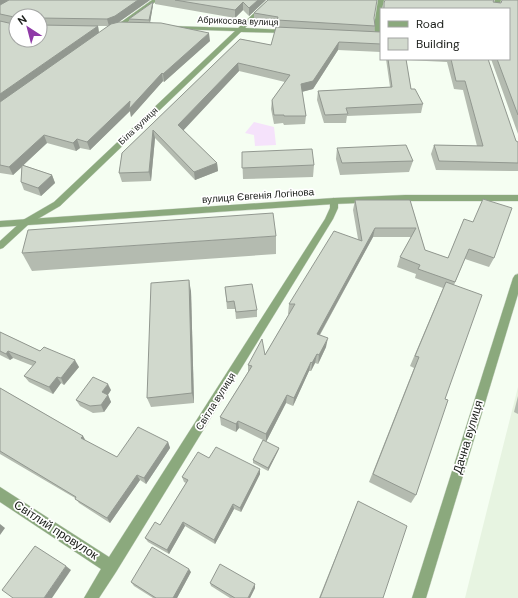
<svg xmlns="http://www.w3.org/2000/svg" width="518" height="598" font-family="'DM Sans',sans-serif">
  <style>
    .built { fill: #e7f4e1 }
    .green { fill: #f5e2fb }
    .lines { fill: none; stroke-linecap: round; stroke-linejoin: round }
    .minor-casing { stroke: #d2dacf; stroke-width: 1 }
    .tertiary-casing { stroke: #d2dacf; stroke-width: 1 }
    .minor { fill: #8ba97d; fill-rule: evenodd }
    .tertiary { fill: #8ba97d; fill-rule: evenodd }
    .wall { fill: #b4bbb0; fill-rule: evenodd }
    .shaded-wall { fill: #929890 }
    .building { fill: #d1d9cd; stroke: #929890 }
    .labels { text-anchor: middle; stroke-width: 3.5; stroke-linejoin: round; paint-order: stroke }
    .far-street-label { font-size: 9px; fill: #1a1d19; stroke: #fff }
    .street-label { font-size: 10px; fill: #1a1d19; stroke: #fff }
    .near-street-label { font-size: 12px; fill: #1a1d19; stroke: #fff }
  </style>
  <rect width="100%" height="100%" fill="#f5fef2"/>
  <polygon class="built" points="518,387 518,598 465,598 490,498"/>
  <polygon class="green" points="254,122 274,127 276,145 255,146 254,135 245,133"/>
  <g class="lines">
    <g class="minor-casing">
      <g id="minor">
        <polygon points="152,0 158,0 121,27 111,29 111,27 117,25"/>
        <polygon points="268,0 274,0 245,28 287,30 289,31 289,33 241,32 60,206 29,224 3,248 0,249 0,241 23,220 54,202 235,31 171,29 169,28 169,26 238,28"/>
        <polygon points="378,0 384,0 382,9 381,9 381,37 378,39 375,37 374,26"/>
        <polygon points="495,0 501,0 498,9 492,9"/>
        <polygon points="334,198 338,201 338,208 333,219 116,572 99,598 84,598 101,569 0,502 0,487 109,557 325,219 330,208 330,201"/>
        <polygon points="518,274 518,294 426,598 412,598 513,278 515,275"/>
      </g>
    </g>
    <g class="tertiary-casing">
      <polygon id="tertiary" points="405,195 518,195 518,201 405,201 334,204 0,227 0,221 334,198"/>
    </g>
    <use href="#minor" class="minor"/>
    <use href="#tertiary" class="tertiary"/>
  </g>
  <g class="wall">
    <path d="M0,0H150L119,22H129V19L153,2V5L150,22L210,41L164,82L163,81L131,117L130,111L90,150L80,148L76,151L47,143L23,165L52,175L55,183L41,196L24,190L21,182L22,167L13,175L0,173ZM16,16H40V40ZM98,26H108L99,33Z"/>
    <polygon points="155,0 266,0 249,16 243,10 235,18 155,4"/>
    <polygon points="518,0 518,134 491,59 509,59 509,9 383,9 384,3 501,3"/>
    <polygon points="254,13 374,18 375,26 374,32 381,32 381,52 338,50 313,89 302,92 306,116 305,124 284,125 283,123 274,124 271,109 272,100 285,82 239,71 183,130 217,163 218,171 195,180 155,138 151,181 122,182 119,173 122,153 240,39 271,45 277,25 254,21"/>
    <polygon points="386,59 488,59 516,141 518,142 518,171 436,170 431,154 434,145 477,146 463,90 454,89 447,62 406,60 411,89 423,104 421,113 347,116 346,123 324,123 317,100 318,91 390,87"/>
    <polygon points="337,148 413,161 409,172 340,175 336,159"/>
    <polygon points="242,152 314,165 313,177 243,179"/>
    <polygon points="355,200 410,200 425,250 448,258 464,219 494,258 489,267 465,259 454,285 445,399 416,495 411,503 369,482 414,368 410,366 443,288 415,278 416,274 397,267 400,257 411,237 373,237 320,335 326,347 318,364 315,363 311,371 309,371 293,406 286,403 266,442 279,448 278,451 268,471 253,463 253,460 263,440 239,428 236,432 221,425 220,417 248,372 248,365 265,355 289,314 288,314 289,304 358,239 353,210"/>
    <polygon points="276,236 276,254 32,271 22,253"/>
    <polygon points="225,287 257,310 257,317 236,319 235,309 227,309"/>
    <polygon points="191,291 194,403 151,407 147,398"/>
    <polygon points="0,332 40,351 79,367 64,385 61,383 53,394 29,382 24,376 33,366 13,358 10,360 0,355"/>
    <polygon points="0,388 83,436 86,441 117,457 168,442 170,448 146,484 140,480 110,523 79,503 75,498 0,454"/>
    <polygon points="111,390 108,395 111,402 104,412 93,413 80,406 76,400"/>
    <polygon points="518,396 518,414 514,412"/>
    <polygon points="209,458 260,469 260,474 241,512 234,509 215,544 185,526 169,554 148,542 145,538 160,525 186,483 184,482 182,477"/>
    <polygon points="358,501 383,598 319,598 354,511"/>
    <polygon points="191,572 177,598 153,598 134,586 131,582"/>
    <polygon points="210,583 255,588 250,598 230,598 211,586"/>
  </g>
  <g class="shaded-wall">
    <polygon points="0,0 11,0 0,7"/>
    <polygon points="138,0 150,0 116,24 109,26 107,19"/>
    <polygon points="258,0 266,0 249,16 249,8"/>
    <polygon points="153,2 153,5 150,23 149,20"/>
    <polygon points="243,2 243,10 235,18 235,10"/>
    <polygon points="98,26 99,33 0,105 0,94"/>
    <polygon points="209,33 210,41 164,82 163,74"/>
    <polygon points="339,42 338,50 313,89 301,92 301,84"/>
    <polygon points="238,63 239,71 180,134 178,125"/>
    <polygon points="162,73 163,81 131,117 130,111 90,150 87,142 130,101"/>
    <polygon points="153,130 155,138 151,181 149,172"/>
    <polygon points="44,135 47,143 13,175 9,167"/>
    <polygon points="77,139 80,148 76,151 73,143"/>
    <polygon points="217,163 218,171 195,180 194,172"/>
    <polygon points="52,175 55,183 41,196 38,188"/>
    <polygon points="375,228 373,237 315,343 317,334"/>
    <polygon points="189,280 191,291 194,403 192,393"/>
    <polygon points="328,338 326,347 318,364 319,355"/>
    <polygon points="8,351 13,358 10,360 6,354"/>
    <polygon points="317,354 315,363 311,371 312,363"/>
    <polygon points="75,360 79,367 64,385 61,378"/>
    <polygon points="311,362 309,371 293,406 294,398"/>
    <polygon points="57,377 61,383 53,394 49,387"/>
    <polygon points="108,384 111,390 105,399 102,392"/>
    <polygon points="108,395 111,402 104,412 101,405"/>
    <polygon points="287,395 286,403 266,442 266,434"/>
    <polygon points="238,421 239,428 236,432 236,424"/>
    <polygon points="83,436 86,442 81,438"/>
    <polygon points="168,442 170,448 146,484 144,478"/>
    <polygon points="279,448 278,451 268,471 268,468"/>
    <polygon points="260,469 260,474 241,512 240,508"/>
    <polygon points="137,475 140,480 110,523 107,518"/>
    <polygon points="233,504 234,509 215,544 214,540"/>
    <polygon points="183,522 185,526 169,554 167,550"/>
    <polygon points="0,524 5,528 0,535"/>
    <polygon points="66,566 71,570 52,598 44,598"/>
    <polygon points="189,569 191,572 177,598 173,598"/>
    <polygon points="255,584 255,588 250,598 248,598"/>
  </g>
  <g class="building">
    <polygon points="9,0 138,0 115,16 107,19 40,18 40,16 16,16 16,40 40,40 40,25 98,26 0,94 0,21 13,24 15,22 14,17 0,14 0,5"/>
    <polygon points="175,0 258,0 249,8 243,2 235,10"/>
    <polygon points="268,0 377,0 374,18 375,26 277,20 278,17 254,13"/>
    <polygon points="385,0 494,0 493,2 501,3 502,0 518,0 518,115 497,59 509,59 509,9 384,9 384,3"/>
    <polygon points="153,2 149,20 129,19"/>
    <polygon points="119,22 161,23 209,33 163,74 162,73 129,109 130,101 87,142 77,139 73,143 44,135 9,167 0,165 0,102 111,24"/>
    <polygon points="276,27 381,32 381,44 339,42 313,81 301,84 306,116 284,116 284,115 274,115 272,100 290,75 238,63 178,125 217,163 194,172 153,130 149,172 119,173 122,153 240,39 271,45"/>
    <polygon points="388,59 406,59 411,89 415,89 423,104 346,108 348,114 325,115 318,91 392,87"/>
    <polygon points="451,59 488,59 516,141 518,142 518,163 439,161 434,145 483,146 465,81 456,81"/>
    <polygon points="406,145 413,161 342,163 337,148"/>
    <polygon points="312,149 314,165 242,168 242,152"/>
    <polygon points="22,165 52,175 38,188 21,182"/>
    <polygon points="483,199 512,208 494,258 469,249 455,282 418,269 420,265 400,257 416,228 375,228 317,334 328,338 319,355 317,354 312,363 311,362 294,398 287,395 266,434 238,421 236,424 220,417 252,366 248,365 262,339 265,355 295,304 289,304 334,231 362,241 355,200 410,200 425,250 448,258 464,219 473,222"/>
    <polygon points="273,213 276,236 22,253 28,230"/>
    <polygon points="189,280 192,393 147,398 151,283"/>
    <polygon points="446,282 482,295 445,399 448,400 416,495 373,474 419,357 415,356"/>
    <polygon points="252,284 257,310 236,312 234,301 227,302 225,287"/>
    <polygon points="0,332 40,351 44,347 75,360 61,378 57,377 49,387 24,376 36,362 8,351 6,354 0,351"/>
    <polygon points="93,377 108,384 102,392 108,395 101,405 90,406 76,400"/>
    <polygon points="0,388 83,436 81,438 117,457 138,427 168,442 144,478 137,475 107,518 75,499 76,497 0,451"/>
    <polygon points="263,440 279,448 268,468 253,460"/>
    <polygon points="216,447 260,469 240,508 233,504 214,540 183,522 167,550 145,538 155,522 160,525 188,480 182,477 198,452 209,458"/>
    <polygon points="358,501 407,526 383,598 320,598"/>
    <polygon points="35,546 66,566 44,598 13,598 2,590"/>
    <polygon points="152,547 189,569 173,598 156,598 131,582"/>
    <polygon points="220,564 255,584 248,598 235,598 210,583"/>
  </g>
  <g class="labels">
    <g class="far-street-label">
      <text transform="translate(238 21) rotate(2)" y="3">Абрикосова вулиця</text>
      <text transform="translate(138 126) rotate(-43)" y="3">Біла вулиця</text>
    </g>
    <g class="street-label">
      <text transform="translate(258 195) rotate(-4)" y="4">вулиця Євгенія Логінова</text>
      <text transform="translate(215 401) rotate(-58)" y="4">Світла вулиця</text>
    </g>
    <g class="near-street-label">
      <text transform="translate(468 437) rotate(-73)" y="4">Дачна вулиця</text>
      <text transform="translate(56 530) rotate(33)" y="4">Світлий провулок</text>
    </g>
  </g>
  <rect x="380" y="8" width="130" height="52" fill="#ffffff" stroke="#a3a5a3"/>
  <rect x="388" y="21" width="20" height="6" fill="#8ba97d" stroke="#a3a5a3"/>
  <text x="416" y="28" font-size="12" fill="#1a1d19">Road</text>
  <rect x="388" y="38" width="20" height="12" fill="#d1d9cd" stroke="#a3a5a3"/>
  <text x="416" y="48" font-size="12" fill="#1a1d19">Building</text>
  <g transform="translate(28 28) rotate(324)"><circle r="19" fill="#ffffff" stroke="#a3a5a3"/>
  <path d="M0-3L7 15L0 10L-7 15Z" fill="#8f3aa7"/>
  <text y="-6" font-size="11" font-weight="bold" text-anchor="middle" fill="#1a1d19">N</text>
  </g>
</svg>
